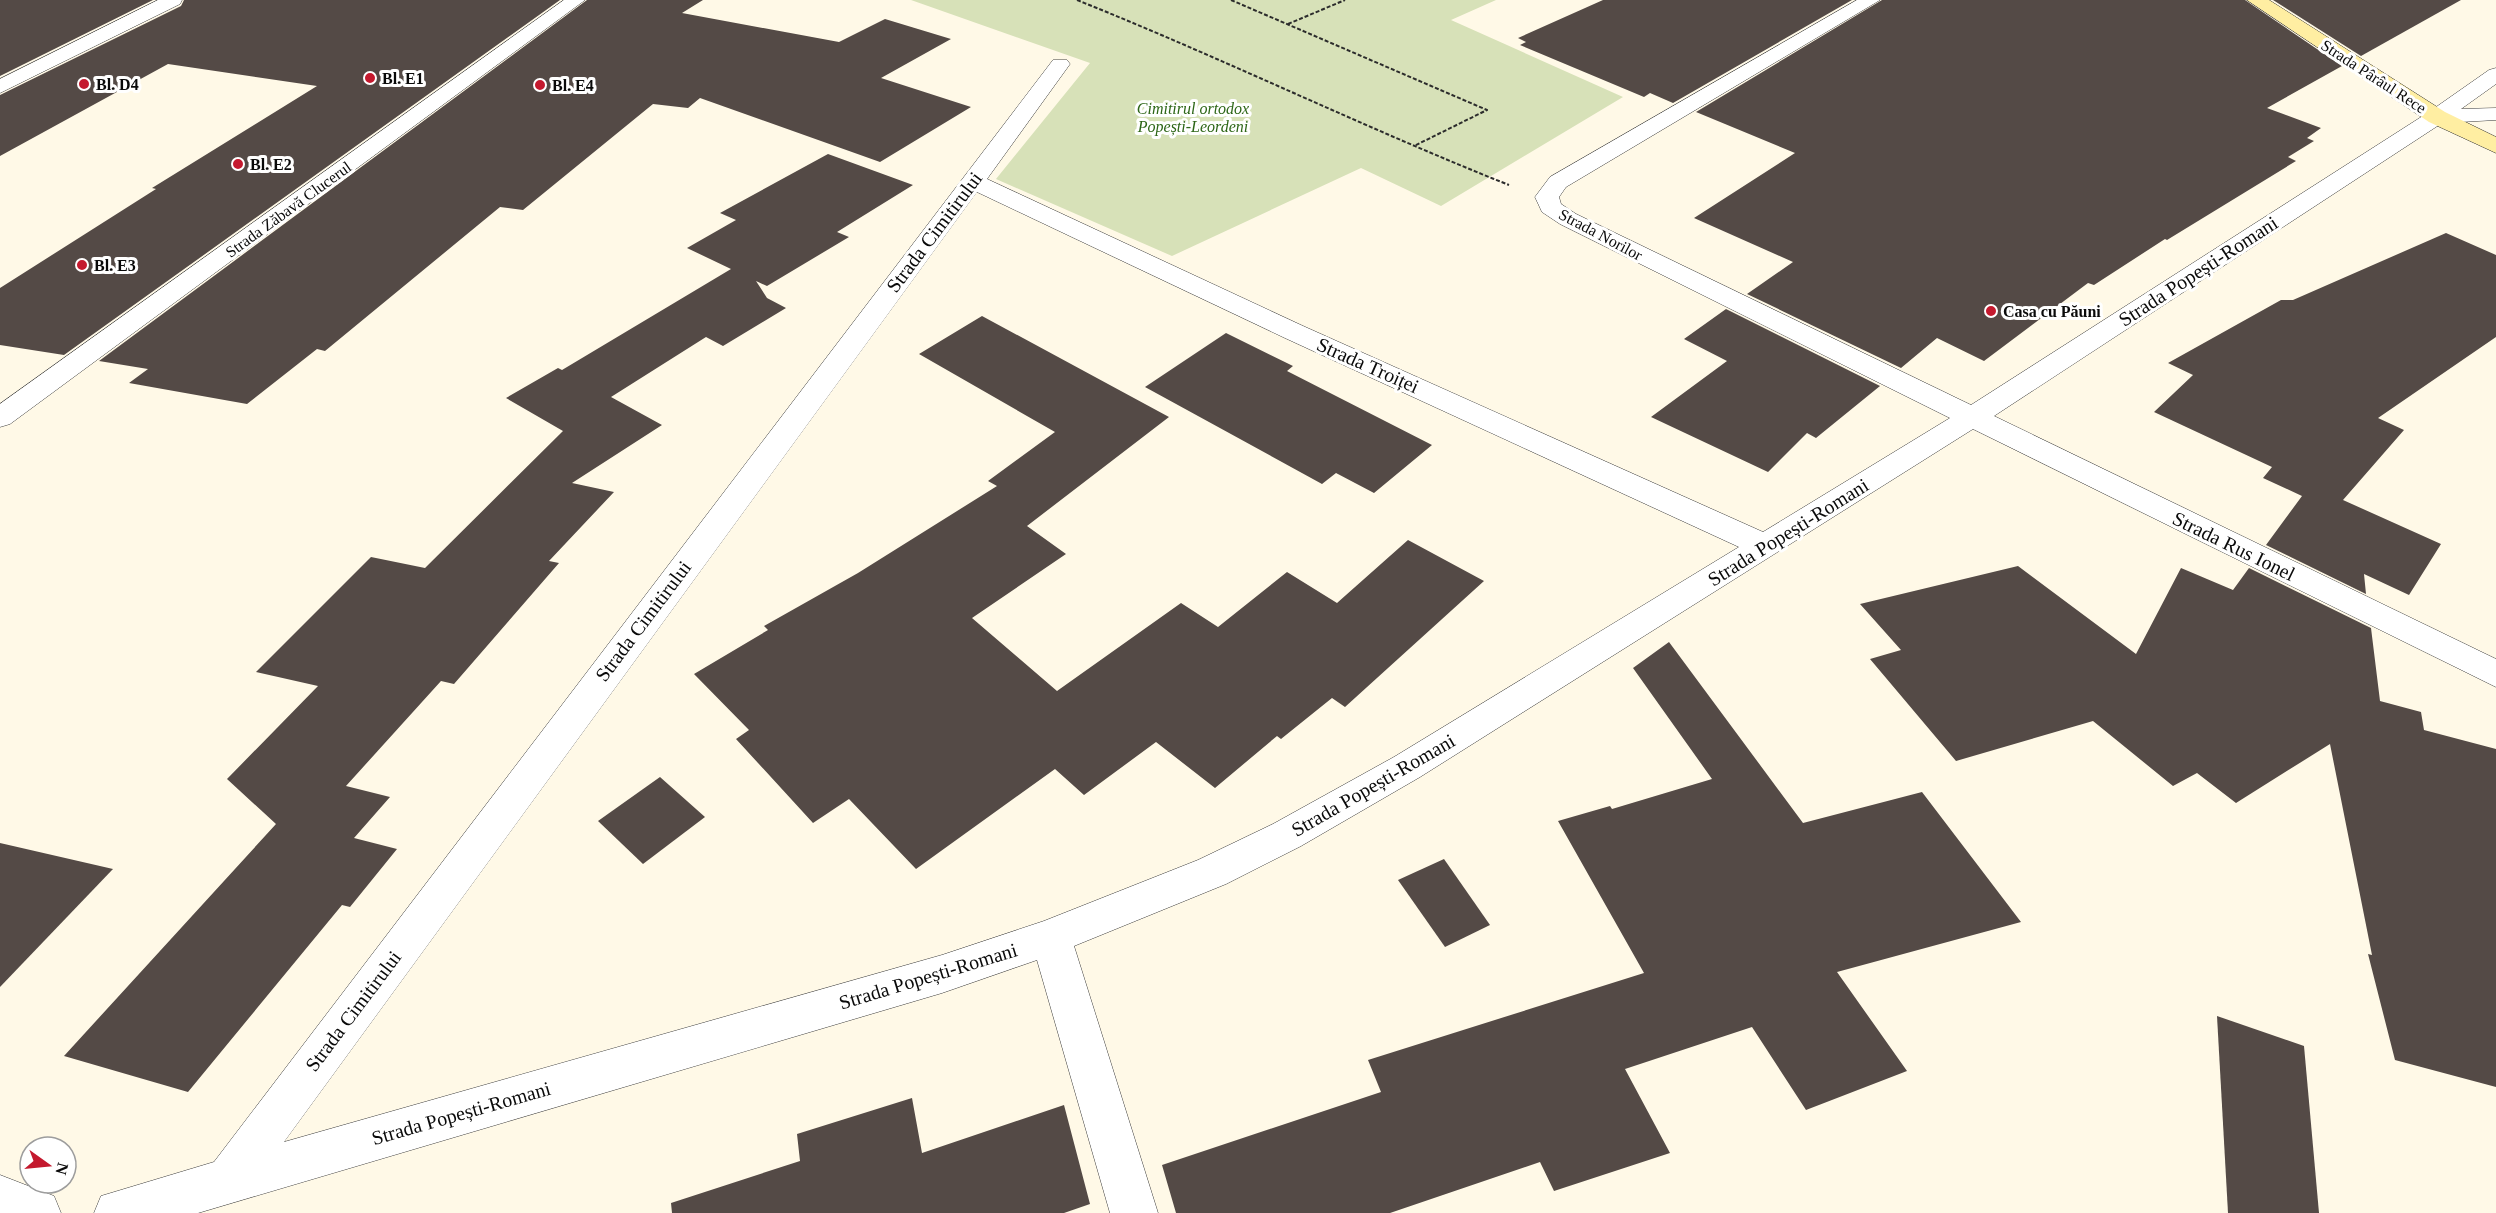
<svg xmlns="http://www.w3.org/2000/svg" width="2496" height="1213" font-family="Georgia,serif">
  <style>
    .cemetery { fill: #d7e1b8 }
    .building { fill: #544a46 }
    .lines { fill: none; stroke-linecap: round; stroke-linejoin: round }
    .street-casing { stroke: #3d3d3d; stroke-width: 1 }
    .secondary-casing { stroke: #2c2c2c; stroke-width: 1 }
    .path { stroke: #2c2c2c; stroke-width: 2; stroke-dasharray: 4 2; stroke-linecap: butt }
    .street { fill: #fff; fill-rule: evenodd }
    .secondary { fill: #ffeea2; fill-rule: evenodd }
    .poi-dot { fill: #c4192e; stroke: #fff; stroke-width: 2 }
    .labels { text-anchor: middle; stroke-width: 6; stroke-linejoin: round; paint-order: stroke }
    .far-street-label { font-size: 16px; fill: #0a0a0a; stroke: #fff }
    .far-poi-label { font-size: 16px; font-weight: bold; fill: #0a0a0a; stroke: #fff; text-anchor: start }
    .far-park-label { font-size: 16px; font-style: italic; fill: #2d6617; stroke: #fff }
    .street-label { font-size: 20px; fill: #0a0a0a; stroke: #fff }
  </style>
  <rect width="100%" height="100%" fill="#fff9e7"/>
  <polygon class="cemetery" points="911,0 1496,0 1451,20 1623,97 1441,206 1361,168 1172,256 996,179 1090,63"/>
  <g class="building">
    <polygon points="0,0 153,0 0,76"/>
    <polygon points="184,0 560,0 64,355 0,345 0,288 156,189 152,188 317,86 168,64 0,156 0,95 181,6"/>
    <polygon points="587,0 703,0 682,13 839,42 885,19 951,39 881,78 971,107 880,162 700,98 688,108 653,104 523,210 500,207 325,351 317,349 247,404 129,383 148,369 99,361"/>
    <polygon points="1603,0 1852,0 1673,103 1650,93 1644,97 1520,45 1526,42 1518,38"/>
    <polygon points="1882,0 2245,0 2342,66 2267,108 2321,128 2307,138 2314,141 2288,157 2296,161 2167,240 2165,239 2094,285 2088,283 1984,361 1937,338 1901,368 1747,294 1793,262 1694,218 1795,153 1696,112"/>
    <polygon points="2273,0 2461,0 2361,56"/>
    <polygon points="828,154 913,185 837,232 849,237 767,286 756,281 767,298 786,308 723,346 706,337 611,397 662,425 572,483 614,492 549,561 559,563 454,684 441,681 346,786 390,797 354,838 397,849 350,907 342,905 188,1092 64,1056 276,824 227,779 318,686 256,672 371,557 425,568 563,431 506,398 558,368 562,370 731,269 687,248 736,220 720,213"/>
    <polygon points="2446,233 2496,255 2496,337 2378,418 2404,430 2343,500 2441,544 2409,595 2364,574 2366,594 2266,545 2302,496 2263,478 2272,467 2154,412 2193,375 2168,363 2281,300 2293,300"/>
    <polygon points="1726,309 1880,386 1816,438 1807,433 1768,472 1651,417 1727,361 1684,339"/>
    <polygon points="982,316 1169,417 1027,526 1066,554 972,618 1057,691 1181,603 1218,627 1287,572 1337,603 1408,540 1484,581 1345,707 1332,698 1281,739 1277,736 1215,788 1156,742 1084,795 1055,769 916,869 849,799 813,823 736,739 749,730 694,674 768,630 764,626 858,573 997,486 988,481 1055,432 919,354"/>
    <polygon points="1226,333 1293,366 1287,371 1432,445 1374,493 1336,473 1322,484 1145,387"/>
    <polygon points="2018,566 2136,654 2181,568 2233,590 2249,568 2371,628 2380,701 2421,712 2424,730 2496,749 2496,1087 2395,1060 2368,954 2372,955 2330,744 2236,803 2197,773 2173,786 2093,721 1956,761 1870,659 1901,650 1860,604"/>
    <polygon points="1669,642 1803,823 1922,792 2021,922 1837,972 1907,1071 1806,1110 1752,1027 1625,1069 1670,1153 1554,1191 1540,1162 1390,1213 1176,1213 1162,1165 1381,1092 1368,1060 1644,973 1558,821 1610,806 1612,809 1712,779 1633,668"/>
    <polygon points="660,777 705,817 643,864 598,821"/>
    <polygon points="0,843 113,869 0,987"/>
    <polygon points="1444,859 1490,925 1445,947 1398,880"/>
    <polygon points="2217,1016 2304,1046 2319,1213 2228,1213"/>
    <polygon points="912,1098 922,1153 1064,1105 1090,1204 1064,1213 672,1213 671,1203 800,1161 797,1134"/>
  </g>
  <g class="lines">
    <g class="street-casing">
      <g id="street">
        <polygon points="158,0 182,0 180,4 0,93 0,79"/>
        <polygon points="564,0 585,0 10,424 0,427 0,404"/>
        <path d="M1857,0H1880L1566,187L1559,197L1561,204L1576,214L1971,405L2429,112L2489,70L2496,68V84L2461,109L2496,108V120L2442,123L1994,416L2496,659V687L1973,429L1420,777L1301,846L1226,884L1074,946L1158,1213H1110L1037,960L942,993L198,1213H94L101,1196L214,1162L1053,60H1067L1070,64L987,179L1303,326L1763,532L1950,418L1560,224L1542,212L1535,197L1550,177ZM977,192L1285,338L1739,547L1394,757L1273,824L1198,860L1044,921L942,955L284,1142Z"/>
        <polygon points="0,1175 54,1196 61,1213 0,1213"/>
      </g>
    </g>
    <g class="secondary-casing">
      <polygon id="secondary" points="2247,0 2269,0 2445,112 2496,137 2496,153 2429,122"/>
    </g>
    <g class="path">
      <path d="M1077,0C1222,58 1363,127 1509,185"/>
      <polyline points="1231,0 1487,110 1414,146"/>
      <polyline points="1288,24 1345,0"/>
    </g>
    <use href="#street" class="street"/>
    <use href="#secondary" class="secondary"/>
  </g>
  <g class="poi-dot">
    <circle cx="370" cy="78" r="6"/>
    <circle cx="84" cy="84" r="6"/>
    <circle cx="540" cy="85" r="6"/>
    <circle cx="238" cy="164" r="6"/>
    <circle cx="82" cy="265" r="6"/>
    <circle cx="1991" cy="311" r="6"/>
  </g>
  <g class="labels">
    <g class="far-street-label">
      <text transform="translate(2374 76) rotate(33)" y="6">Strada Pârâul Rece</text>
      <text transform="translate(288 209) rotate(-36)" y="6">Strada Zăbavă Clucerul</text>
      <text transform="translate(1601 234) rotate(28)" y="6">Strada Norilor</text>
    </g>
    <g class="far-poi-label">
      <text x="382" y="84">Bl. E1</text>
      <text x="96" y="90">Bl. D4</text>
      <text x="552" y="91">Bl. E4</text>
      <text x="250" y="170">Bl. E2</text>
      <text x="94" y="271">Bl. E3</text>
      <text x="2003" y="317">Casa cu Păuni</text>
    </g>
    <g class="far-park-label">
      <text x="1193" y="114">Cimitirul ortodox<tspan x="1193" dy="18">Popești-Leordeni</tspan></text>
    </g>
    <g class="street-label">
      <text transform="translate(934 232) rotate(-53)" y="7">Strada Cimitirului</text>
      <text transform="translate(2198 271) rotate(-33)" y="7">Strada Popești-Romani</text>
      <text transform="translate(1368 365) rotate(24)" y="7">Strada Troiței</text>
      <text transform="translate(1788 532) rotate(-32)" y="7">Strada Popești-Romani</text>
      <text transform="translate(2234 546) rotate(26)" y="7">Strada Rus Ionel</text>
      <text transform="translate(643 621) rotate(-53)" y="7">Strada Cimitirului</text>
      <text transform="translate(1373 785) rotate(-30)" y="7">Strada Popești-Romani</text>
      <text transform="translate(928 976) rotate(-17)" y="7">Strada Popești-Romani</text>
      <text transform="translate(353 1011) rotate(-53)" y="7">Strada Cimitirului</text>
      <text transform="translate(461 1113) rotate(-16)" y="7">Strada Popești-Romani</text>
    </g>
  </g>
  <g transform="translate(48 1165) rotate(105)"><circle r="28" fill="#ffffff" stroke="#9d9d9d" stroke-width="1.5"/>
  <path d="M0-4.5L10 22L0 15L-10 22Z" fill="#c4192e"/>
  <text y="-9" font-size="16" font-weight="bold" text-anchor="middle" fill="#0a0a0a">N</text>
  </g>
</svg>
